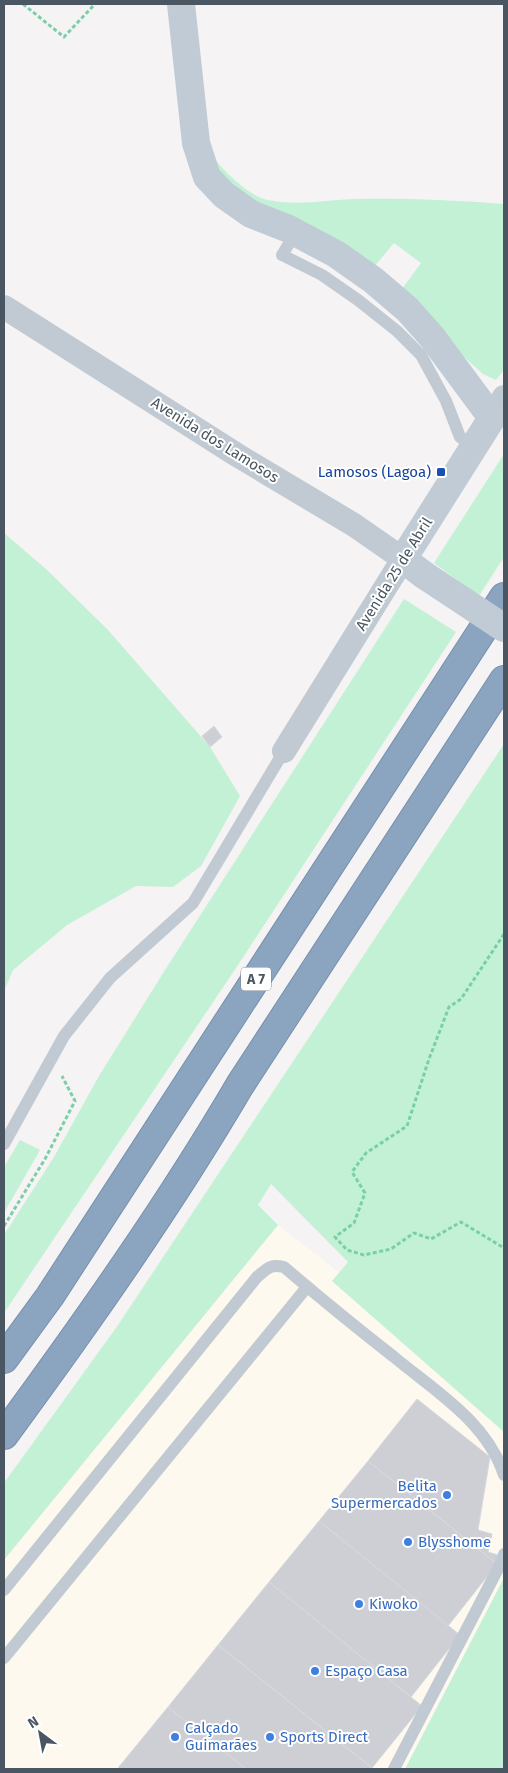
<svg xmlns="http://www.w3.org/2000/svg" width="508" height="1773" font-family="'Fira Sans',sans-serif">
  <style>
    .commercial { fill: #fdf9ef }
    .green { fill: #c3f1d5 }
    .building { fill: #cdcfd5; stroke: #d7d9de }
    .lines { fill: none; stroke-linecap: round; stroke-linejoin: round }
    .highway-casing { stroke: #7690ad; stroke-width: 30 }
    .path { stroke: #7ad0a6; stroke-width: 3; stroke-dasharray: 4 2.5; stroke-linecap: butt }
    .lane { stroke: #c1cad2; stroke-width: 12 }
    .street { stroke: #c1cad2; stroke-width: 24 }
    .secondary { stroke: #c1cbd6; stroke-width: 28 }
    .highway { stroke: #8ba5c1; stroke-width: 28 }
    .secondary-bridge { stroke: #c1cbd6; stroke-width: 28 }
    .transit-dot { fill: #1a4fb4; stroke: #fff; stroke-width: 2 }
    .shop-dot { fill: #3f7fe0; stroke: #fff; stroke-width: 2 }
    .labels { text-anchor: middle; stroke-width: 4; stroke-linejoin: round; paint-order: stroke }
    .shield { fill: #fff; stroke: #808990; stroke-width: 1 }
    .shield-label { font-size: 14px; font-weight: bold; fill: #4a5661 }
    .street-label { font-size: 15px; fill: #4a5661; stroke: #fff }
    .transit-label { font-size: 15px; fill: #164399; stroke: #fff; text-anchor: end }
    .shop-label { font-size: 15px; fill: #366cbe; stroke: #fff; text-anchor: start }
  </style>
  <rect width="100%" height="100%" fill="#f5f3f3"/>
  <polygon class="commercial" points="278,1225 340,1273 332,1281 504,1432 504,1578 405,1769 4,1769 4,1560"/>
  <g class="green">
    <path d="M212,156C224,171 248,196 268,200C296,206 327,200 356,199C405,198 455,200 504,204L503,371L496,380L483,374L463,356L402,289L421,263L394,243L374,267L274,212L225,182Z"/>
    <polygon points="504,454 504,557 479,596 434,563"/>
    <polygon points="4,533 46,569 108,630 210,747 240,796 201,866 173,887 136,886 67,925 13,970 4,991"/>
    <polygon points="404,599 456,632 236,968 4,1313 4,1235 54,1157 99,1076 165,970"/>
    <polygon points="504,744 504,1432 332,1281 348,1262 271,1184 258,1205 278,1225 4,1560 4,1483 116,1328"/>
    <polygon points="20,1140 40,1150 4,1213 4,1167"/>
    <polygon points="504,1578 504,1769 405,1769"/>
  </g>
  <g class="building">
    <polygon points="214,726 222,737 210,747 202,736"/>
    <polygon points="417,1399 490,1457 478,1530 492,1534 488,1552 501,1556 497,1564 368,1461"/>
    <polygon points="368,1461 497,1564 448,1626 319,1521"/>
    <polygon points="319,1521 460,1635 411,1697 269,1582"/>
    <polygon points="269,1582 422,1706 372,1768 218,1645"/>
    <polygon points="218,1645 372,1768 373,1769 246,1769 168,1707"/>
    <polygon points="168,1707 246,1769 120,1769 118,1768"/>
  </g>
  <g class="lines">
    <g class="highway-casing">
      <g id="highway">
        <polyline points="4,1359 50,1296 504,597"/>
        <path d="M4,1435C87,1322 169,1206 240,1085L504,680"/>
      </g>
    </g>
    <g class="path">
      <polyline points="23,4 64,37 95,4"/>
      <polyline points="504,934 461,999 449,1007 429,1059 407,1126 366,1153 352,1172 365,1193 354,1223 335,1237 347,1250 364,1255 391,1249 414,1233 431,1239 461,1222 504,1248"/>
      <polyline points="4,1226 45,1159 75,1101 62,1076"/>
    </g>
    <g class="lane">
      <polyline points="296,232 282,255 322,275 358,300 397,331 421,355 446,401 460,437 473,446"/>
      <polyline points="4,1144 64,1036 110,978 193,903 284,751"/>
      <path d="M4,1590L257,1277C268,1268 270,1264 284,1267C320,1298 357,1328 394,1357C435,1391 487,1422 504,1475"/>
      <polyline points="4,1658 307,1287"/>
      <polyline points="394,1769 503,1559 504,1554"/>
    </g>
    <g class="street">
      <polyline points="4,307 237,455 354,525 403,559 284,751"/>
      <polyline points="492,418 504,397"/>
    </g>
    <polyline class="secondary" points="181,4 196,143 207,177 224,195 251,214 289,229 336,254 373,280 407,309 432,337 492,418 403,559 424,575"/>
    <use href="#highway" class="highway"/>
    <polyline class="secondary-bridge" points="424,575 504,628"/>
  </g>
  <rect class="transit-dot" x="436" y="467" width="10" height="10" rx="2.5"/>
  <g class="shop-dot">
    <circle cx="447" cy="1495" r="5"/>
    <circle cx="408" cy="1542" r="5"/>
    <circle cx="359" cy="1604" r="5"/>
    <circle cx="315" cy="1671" r="5"/>
    <circle cx="175" cy="1737" r="5"/>
    <circle cx="270" cy="1737" r="5"/>
  </g>
  <g class="labels">
    <rect class="shield" x="241" y="967.5" width="30" height="23" rx="4"/>
    <g class="shield-label">
      <text x="256" y="984">A 7</text>
    </g>
    <g class="street-label">
      <text transform="translate(215 440) rotate(32)" y="5">Avenida dos Lamosos</text>
      <text transform="translate(394 574) rotate(-58)" y="5">Avenida 25 de Abril</text>
    </g>
    <g class="transit-label">
      <text x="431" y="477">Lamosos (Lagoa)</text>
    </g>
    <g class="shop-label">
      <text x="437" y="1491" text-anchor="end">Belita<tspan x="437" dy="17">Supermercados</tspan></text>
      <text x="418" y="1547">Blysshome</text>
      <text x="369" y="1609">Kiwoko</text>
      <text x="325" y="1676">Espaço Casa</text>
      <text x="185" y="1733">Calçado<tspan x="185" dy="17">Guimarães</tspan></text>
      <text x="280" y="1742">Sports Direct</text>
    </g>
  </g>
  <rect width="508" height="1773" fill="none" stroke="#4a5661" stroke-width="10"/>
  <g transform="translate(40 1733) rotate(328)" stroke="#ffffff" stroke-width="4" paint-order="stroke">
  <path d="M0-4L9 19L0 12L-9 19Z" fill="#4a5661"/>
  <text y="-8" font-size="14" font-weight="bold" text-anchor="middle" fill="#4a5661">N</text>
  </g>
</svg>
